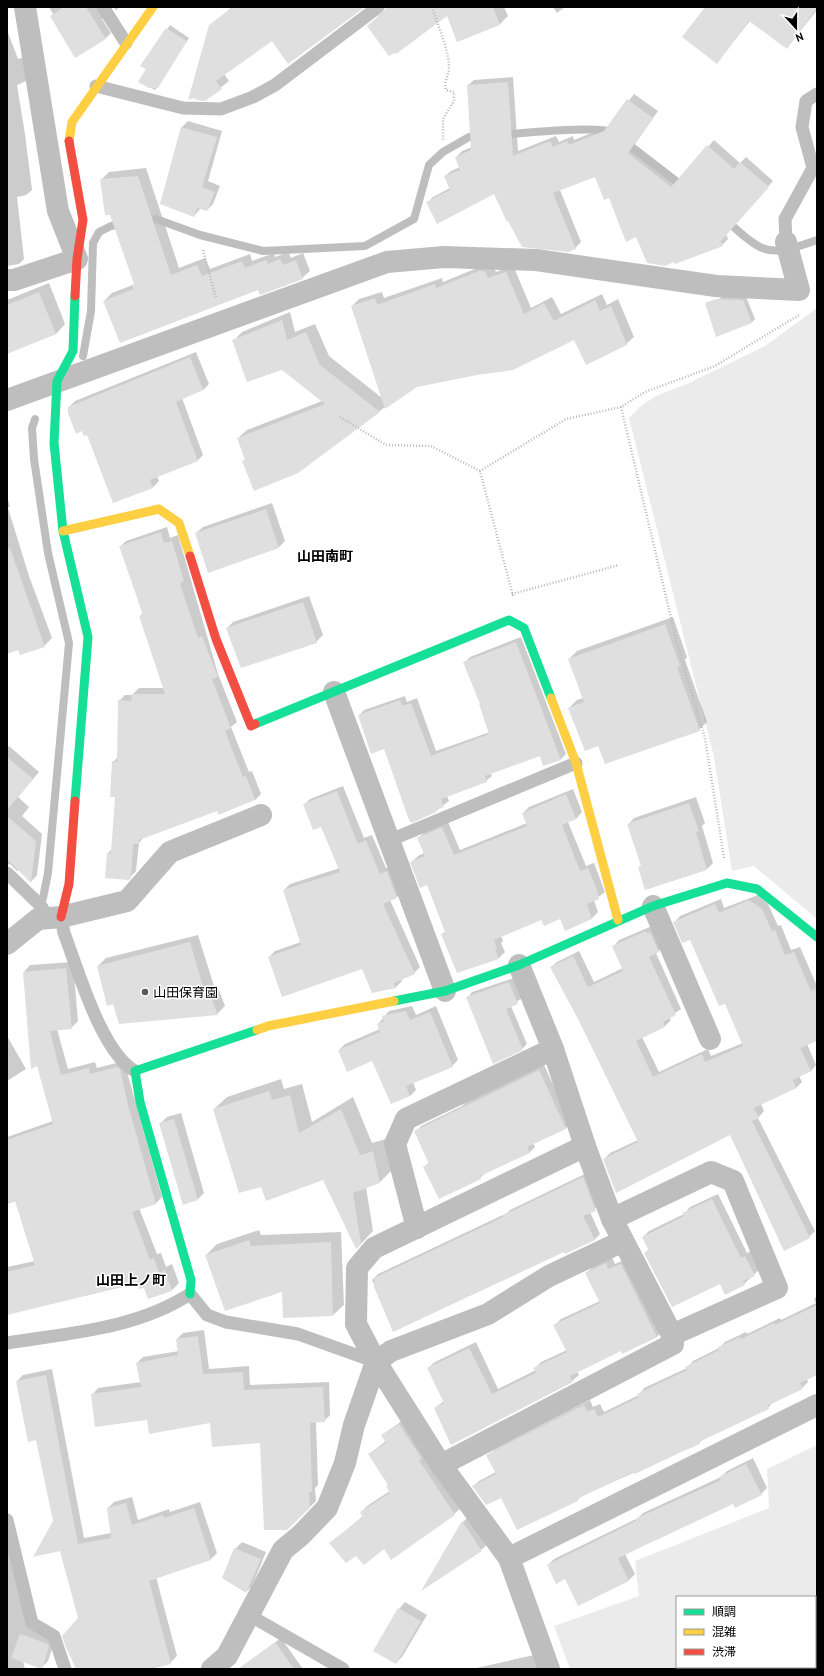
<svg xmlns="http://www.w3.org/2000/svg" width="824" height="1676" font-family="'PT Sans','Noto Sans JP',sans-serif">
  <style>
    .green { fill: #ebebeb }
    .shadow { fill: #0003 }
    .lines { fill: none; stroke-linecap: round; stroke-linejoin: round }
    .stream { stroke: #bebebe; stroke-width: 8 }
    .building { fill: #dfdfdf }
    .path { stroke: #b9b9b9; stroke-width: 2.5; stroke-dasharray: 1 2; stroke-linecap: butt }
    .lane { stroke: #bebebe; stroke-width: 13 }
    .street { stroke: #bebebe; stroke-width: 22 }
    .fast { stroke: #16e098; stroke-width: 9 }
    .slow { stroke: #ffcf43; stroke-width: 9 }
    .jam { stroke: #f24e42; stroke-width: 9 }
    .poi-dot { fill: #595959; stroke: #fff; stroke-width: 1.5 }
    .labels { text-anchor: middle; stroke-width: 3; stroke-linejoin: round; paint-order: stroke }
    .poi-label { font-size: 13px; fill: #000; stroke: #fff; text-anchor: start }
    .neighbourhood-label { font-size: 14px; font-weight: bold; fill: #000; stroke: #fff }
  </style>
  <rect width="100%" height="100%" fill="#fff"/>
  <g class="green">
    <polygon points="817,308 817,919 754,866 732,871 714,757 629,418 642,405 656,396 689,383 765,346"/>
    <polygon points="817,1445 817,1644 815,1645 815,1597 677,1597 677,1667 693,1667 689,1669 570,1669 554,1626 639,1596 635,1561 769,1508 767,1469"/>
  </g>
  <g class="shadow">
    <polygon points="49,7 103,7 107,14 102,19 111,33 105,39 51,16 53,14"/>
    <polygon points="113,7 120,7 116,10"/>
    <polygon points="232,7 365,7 272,40 224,74 229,81 205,100 210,26"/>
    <polygon points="386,7 504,7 508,16 500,24 458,41 448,15 368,26 386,9"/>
    <polygon points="553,7 565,7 557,13"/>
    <polygon points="706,7 817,7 817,10 787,48 750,21 717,62"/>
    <polygon points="170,25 189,38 155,90 139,81 147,69 142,66"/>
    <polygon points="7,30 18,59 24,57 30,77 24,82 17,85 25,134 32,190 26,195 17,197 24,259 19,264 7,266"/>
    <polygon points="513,77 518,151 556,136 559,142 573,136 574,140 609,126 634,94 658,111 633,147 677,181 714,140 740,163 746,157 773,181 726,234 728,239 722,245 637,236 595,176 560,190 581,242 575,248 494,193 427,203 433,197 450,188 445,176 451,171 460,167 456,157 462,151 472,147 468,85 474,80"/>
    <polygon points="188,121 222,131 208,181 220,186 213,204 207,210 201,208 194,216 181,128"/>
    <polygon points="146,168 179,268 205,258 210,269 250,254 252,261 274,253 275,257 288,252 291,258 303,253 310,271 302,278 258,288 104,301 112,293 135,284 101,180 109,172"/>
    <polygon points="487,264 492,264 496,272 513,265 531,308 552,297 561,314 602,294 607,305 618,299 634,337 626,344 575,339 416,386 385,407 297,472 243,461 246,459 238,438 247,430 322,401 283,369 233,341 242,332 290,312 295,332 315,324 329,356 382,398 352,306 359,299 382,292 384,298 442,278 443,282"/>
    <polygon points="49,283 65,324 56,334 7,353 7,300"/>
    <polygon points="720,296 746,297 755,319 752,322 717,336 706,303 721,298"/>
    <polygon points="196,352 209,384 203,390 182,398 203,455 197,461 157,476 159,481 153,487 114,501 87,433 83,430 69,407 75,401"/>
    <polygon points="7,497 10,506 8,508 29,576 52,638 44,646 19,649 7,653"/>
    <polygon points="272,503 285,541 279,547 209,572 196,533 203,527"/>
    <polygon points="167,527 170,538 178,535 218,674 237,722 231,727 249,772 252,771 261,794 255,800 217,809 144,837 139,843 136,871 129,879 108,853 113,848 116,796 113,762 118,757 119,701 125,695 132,695 139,688 164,688 140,616 143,613 120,547 126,541"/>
    <polygon points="309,596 323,635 316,642 227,628 233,622"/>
    <polygon points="673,617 687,657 685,660 707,722 699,730 569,708 577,700 583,698 569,659 577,651"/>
    <polygon points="521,637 566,754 561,759 544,765 540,755 490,773 492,776 486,781 447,796 449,801 436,811 359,716 364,710 405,696 407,702 417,698 436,751 490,732 481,703 465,662 470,657"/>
    <polygon points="9,746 39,772 18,797 29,807 22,816 42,834 37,875 31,882 19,869 17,871 10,864 7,865 7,748"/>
    <polygon points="343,786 364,838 372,835 386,868 393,866 403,891 397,897 390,900 420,967 414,973 401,979 402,981 396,987 372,992 363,968 269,957 275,951 301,942 284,890 290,884 340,868 322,826 304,805 310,799"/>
    <polygon points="573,789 582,812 576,819 568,822 586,866 594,863 605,892 594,900 598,912 592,918 565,929 561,918 542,919 501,936 503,941 501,943 505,952 499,958 458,972 443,934 446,931 427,884 412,862 418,856 424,853 418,838 425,832 448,822 460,850 527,823 523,813 529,807"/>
    <polygon points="696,797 705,823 702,826 713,863 707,869 639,867 642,865 628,825 634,818"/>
    <polygon points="758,895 768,904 778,926 781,925 791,950 800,947 817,986 817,1040 807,1044 816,1065 811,1071 799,1076 802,1082 796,1088 761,1104 764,1111 758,1118 815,1231 809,1237 730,1134 616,1192 604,1159 610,1153 638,1140 579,1019 551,967 557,962 579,951 594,982 623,968 614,946 619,940 652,926 665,946 656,953 681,1009 669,1017 671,1020 665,1026 642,1037 659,1072 708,1049 711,1056 743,1043 726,1003 691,938 675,922 680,916 721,899 724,908"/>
    <polygon points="198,935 214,986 217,985 225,1006 217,1014 114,1003 98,966 106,958"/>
    <polygon points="73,962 78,1021 71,1028 57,1029 68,1069 95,1062 97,1068 124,1061 162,1197 156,1203 139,1208 157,1254 161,1253 166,1267 172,1264 179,1283 172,1290 148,1298 144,1286 139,1283 7,1314 7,1267 35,1261 16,1201 7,1204 7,1137 53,1121 38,1064 32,1067 24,972 30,965"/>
    <polygon points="514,978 522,998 511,1006 527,1044 522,1049 468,997 472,992"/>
    <polygon points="412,1006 416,1015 436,1006 458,1060 452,1066 413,1082 416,1090 410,1096 373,1060 339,1050 345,1044 380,1029 378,1024 389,1011"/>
    <polygon points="7,1036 26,1069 7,1081"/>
    <polygon points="544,1065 571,1123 566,1128 533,1143 535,1147 530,1152 486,1172 480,1178 424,1167 430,1162 415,1132 421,1126 462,1106 466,1102"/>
    <polygon points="281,1079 284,1089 302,1084 312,1122 353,1097 372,1143 386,1139 392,1170 380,1182 366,1187 373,1231 357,1248 323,1178 261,1186 214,1109 227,1097"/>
    <polygon points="181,1113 204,1193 198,1199 183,1204 160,1124 167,1117"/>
    <polygon points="589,1172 601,1204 590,1212 600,1234 594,1240 387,1311 372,1280 378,1274 507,1213 510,1210"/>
    <polygon points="718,1194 747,1253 751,1251 760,1269 744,1284 720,1283 645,1253 649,1249 643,1237 649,1231 684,1214 690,1207"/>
    <polygon points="259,1230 261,1235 341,1232 344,1305 333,1315 206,1255 217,1244"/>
    <polygon points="612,1257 615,1264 628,1258 663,1330 657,1337 623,1353 621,1350 577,1371 579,1375 572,1381 435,1408 444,1401 428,1368 435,1362 476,1342 498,1389 536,1370 535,1368 541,1362 567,1350 555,1325 561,1319 600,1301 586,1273 593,1267"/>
    <polygon points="817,1296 817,1374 807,1379 808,1382 802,1388 774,1401 768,1408 704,1438 699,1443 582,1496 577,1500 502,1496 473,1486 479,1481 496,1472 488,1456 494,1450 590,1400 593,1407 600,1404 604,1412 639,1395 644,1388 687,1368 693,1361 719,1348 725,1342 746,1332 747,1334 780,1318 781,1320 816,1303 814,1299"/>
    <polygon points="204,1330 209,1369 249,1366 250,1385 329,1382 330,1415 324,1421 316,1422 318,1485 315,1488 316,1501 287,1529 261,1442 211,1422 147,1419 92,1395 98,1388 141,1382 137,1363 143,1357 179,1351 177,1339 183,1333"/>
    <polygon points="52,1369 84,1538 111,1533 108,1508 114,1502 132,1497 138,1520 169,1509 170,1512 200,1502 217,1553 211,1559 156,1577 177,1656 170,1663 125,1669 78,1669 80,1618 54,1521 37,1439 17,1381 23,1375"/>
    <polygon points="406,1418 461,1508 454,1514 385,1548 356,1554 331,1543 363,1516 361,1512 367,1506 390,1491 389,1484 369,1454 386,1441 382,1435"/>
    <polygon points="753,1458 767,1488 761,1494 733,1503 625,1554 635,1574 629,1580 579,1605 566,1578 548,1565 554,1559 638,1518 643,1513 721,1477 727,1471"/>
    <polygon points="469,1516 488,1544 481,1550 424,1588 463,1522"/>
    <polygon points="7,1525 37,1632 55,1640 48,1661 42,1667 23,1661 25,1669 7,1669"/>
    <polygon points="242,1542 266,1552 252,1586 246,1592 235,1549"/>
    <polygon points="405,1602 427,1615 402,1657 396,1663 399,1609"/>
    <polygon points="281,1638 303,1669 262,1669 254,1658"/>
    <polygon points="534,1655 538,1669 472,1669"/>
    <polygon points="740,1667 744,1667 745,1669 738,1669"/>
  </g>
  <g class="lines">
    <g class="stream">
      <path d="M502,135C520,133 603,125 613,133"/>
      <polyline points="624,141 685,188"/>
      <path d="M725,220C736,228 747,241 760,247C777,256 800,246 817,240"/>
      <polyline points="142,221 156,219 200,235 263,251 365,246 414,219 429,165 443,152 469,137 480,136"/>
      <polyline points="83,356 91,311 93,243 99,232 111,226 123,224"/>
      <polyline points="35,419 32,428 34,459 48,553 69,643 48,873 43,898"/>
    </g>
  </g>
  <g class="building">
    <polygon points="64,7 86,7 106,39 75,58 50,16"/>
    <polygon points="233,7 365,7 288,64 272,41 216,81 222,89 205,101 196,100 194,98 188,100 209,25"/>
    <polygon points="386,7 493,7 500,25 457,42 447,16 396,54 394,53 389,56 367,26 383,13"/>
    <polygon points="705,7 817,7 817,8 787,49 749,21 717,64 682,37"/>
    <polygon points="166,28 187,41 158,88 149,88 138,82 146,69 140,66"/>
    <polygon points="508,82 513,156 550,141 553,147 567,141 569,145 604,131 627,99 653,118 628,153 671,187 707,145 734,169 740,162 769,187 721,241 723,246 675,264 674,262 665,266 647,263 636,237 626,242 609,198 604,200 595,177 553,193 576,249 568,252 522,247 508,221 507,222 494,194 437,224 426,202 450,190 444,176 460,170 455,157 471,150 467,85"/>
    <polygon points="181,127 217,137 202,187 215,192 207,211 197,208 194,217 160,204"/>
    <polygon points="138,176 171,275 197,265 202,276 242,261 245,268 266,260 268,264 280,259 283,265 296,260 303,279 260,295 258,290 120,343 103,301 134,289 132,285 134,284 110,215 105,215 100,179"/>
    <polygon points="479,271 485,271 488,278 506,272 524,314 544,303 554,321 595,300 600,311 611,306 627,345 586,365 574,340 513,370 477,375 417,387 385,409 351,306 375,298 377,305 435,284 436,288"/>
    <polygon points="39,292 56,334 7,354 7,305"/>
    <polygon points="716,299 743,300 752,323 716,337 705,303"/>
    <polygon points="282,320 287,340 306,332 320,365 380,412 298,473 254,491 242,461 245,460 237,438 325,404 282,370 247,382 232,340"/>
    <polygon points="190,357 203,390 176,402 198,461 150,480 153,488 113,503 87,435 84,436 82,431 76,434 68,413 68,407"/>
    <polygon points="266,509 279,548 208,573 195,533"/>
    <polygon points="161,532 164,543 172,541 184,581 180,583 198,638 202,636 218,677 212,679 231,728 225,731 243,777 246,776 255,800 218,815 217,811 139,840 139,844 133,844 131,878 129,880 105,878 107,853 111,853 115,797 110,797 112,761 117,762 118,700 131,701 132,694 165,694 139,616 143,615 119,546"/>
    <polygon points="10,548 45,647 20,655 18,650 7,654 7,549"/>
    <polygon points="303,602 317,643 241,668 226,628"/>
    <polygon points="665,624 680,666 677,667 700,731 605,764 598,746 585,751 568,708 584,702 568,659"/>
    <polygon points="516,642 561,760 543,766 540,756 485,776 487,782 441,799 444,807 435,810 436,812 412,823 409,820 384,749 371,754 358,715 400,700 402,706 411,703 431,756 489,734 479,704 480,704 463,662"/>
    <polygon points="7,757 33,779 7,810"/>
    <polygon points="337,791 358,844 366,840 380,874 387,871 397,898 383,904 415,974 394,983 396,988 372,993 362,969 282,997 268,957 301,945 283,890 340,872 321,827 313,830 303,804"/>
    <polygon points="566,794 576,819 562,825 580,871 588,868 597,890 599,899 587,904 592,919 565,931 560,919 544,926 541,920 494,940 497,948 495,949 499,959 457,973 441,934 445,932 427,885 420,888 410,862 425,856 417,838 442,827 454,855 527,826 522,813"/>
    <polygon points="689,803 699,831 696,832 707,870 645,890 638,867 641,866 627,824"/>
    <polygon points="7,816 36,841 31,883 7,859"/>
    <polygon points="749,900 762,909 772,931 775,930 785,955 794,952 811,991 817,988 817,1041 800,1048 811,1071 793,1080 796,1088 754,1108 759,1118 752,1121 810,1238 784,1251 730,1135 616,1193 603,1159 638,1142 578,1019 550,967 573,956 588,987 623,971 612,946 646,931 647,933 650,932 659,952 649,957 676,1015 663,1022 665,1027 636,1041 653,1077 702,1054 705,1062 743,1046 725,1004 719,1006 690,940 682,943 673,922 715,904 719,913"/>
    <polygon points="190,942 205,993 209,992 218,1015 119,1024 113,1004 107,1006 97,966"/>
    <polygon points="66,968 72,1029 50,1031 61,1075 89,1068 90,1074 117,1067 120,1069 128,1105 156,1204 132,1212 150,1260 154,1258 159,1273 165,1270 172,1291 148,1299 144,1288 139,1289 138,1283 7,1315 7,1272 35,1265 15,1201 7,1203 7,1140 53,1124 37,1066 31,1069 23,972"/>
    <polygon points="509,982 518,1004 506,1009 523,1050 493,1064 466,997"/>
    <polygon points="406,1011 410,1020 430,1012 453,1067 406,1086 410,1096 391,1104 372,1061 347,1072 338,1050 380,1032 377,1024 384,1021 382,1016"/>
    <polygon points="539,1070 566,1129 527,1147 530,1153 480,1176 481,1179 439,1199 423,1167 429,1164 414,1131"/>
    <polygon points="269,1091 272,1100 290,1095 299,1133 341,1109 360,1155 373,1151 380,1183 353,1193 361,1244 356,1249 323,1180 266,1201 261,1187 239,1193 213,1109"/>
    <polygon points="174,1119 198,1200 183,1205 159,1123"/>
    <polygon points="583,1177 596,1211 583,1216 595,1240 565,1254 564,1252 393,1332 374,1287 374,1278 503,1217 503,1215"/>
    <polygon points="712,1199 741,1258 745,1256 755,1276 743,1281 745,1285 725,1295 720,1284 672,1307 644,1253 649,1251 642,1237 684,1216 682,1213"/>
    <polygon points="249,1240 251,1246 331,1242 333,1316 283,1318 282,1292 225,1311 205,1255"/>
    <polygon points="606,1263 608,1269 621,1264 657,1337 622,1354 621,1351 570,1376 573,1382 451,1445 434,1408 444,1403 427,1368 469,1348 492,1394 536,1373 533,1368 567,1352 553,1325 600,1303 585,1273"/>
    <polygon points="817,1305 817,1375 800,1383 803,1389 767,1406 769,1409 699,1442 700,1444 679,1453 635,1474 633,1472 577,1499 578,1501 517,1530 501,1498 486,1505 472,1486 496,1474 486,1455 584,1405 587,1412 594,1409 598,1417 639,1397 637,1394 687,1370 685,1367 719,1350 718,1347 740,1337 741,1339 774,1323 775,1325"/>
    <polygon points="198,1336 203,1374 243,1372 244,1390 323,1387 325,1422 310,1423 312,1492 309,1492 310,1508 287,1530 264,1530 260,1443 212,1447 210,1423 149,1434 147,1420 95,1427 91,1394 141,1387 136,1363 178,1355 176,1339"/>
    <polygon points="46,1375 78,1544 111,1538 107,1508 126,1503 132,1525 163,1515 164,1518 194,1508 211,1560 149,1581 171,1664 151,1669 76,1669 65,1645 62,1636 78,1618 60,1551 33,1557 53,1521 36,1440 28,1442 16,1381"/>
    <polygon points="399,1424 422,1459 419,1460 455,1515 391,1560 384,1549 364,1565 356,1556 346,1563 329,1543 363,1517 360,1512 390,1493 386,1486 388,1485 368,1454 386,1443 381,1435"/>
    <polygon points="746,1464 762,1495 735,1508 733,1504 618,1558 629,1581 578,1606 565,1579 556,1584 547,1565 636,1521 635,1519 721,1480 719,1477"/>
    <polygon points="462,1521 482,1551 421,1591"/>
    <polygon points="234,1548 261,1559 246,1593 222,1578"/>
    <polygon points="398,1608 421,1621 396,1664 373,1651"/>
    <polygon points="20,1634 48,1644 49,1647 42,1669 11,1658"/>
    <polygon points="275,1642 294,1669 238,1669"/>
  </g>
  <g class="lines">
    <g class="path">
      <path d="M432,7C438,26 447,45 449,65C450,74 443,81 446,90L454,92V101L443,119V141"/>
      <polyline points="203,250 216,298"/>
      <polyline points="621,407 677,643 705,738 724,858"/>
      <polyline points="340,417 386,445 431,446 480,471"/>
      <polyline points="512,594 619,565"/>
      <polyline points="513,596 480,471 566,419 621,407 645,392 715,366 799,315"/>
    </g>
    <g class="lane">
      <polyline points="103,7 126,43"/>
      <polyline points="96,86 183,108 221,109 253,97 275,85 378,7"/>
      <polyline points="786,242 785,219 813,168 802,127 806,101 817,94"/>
      <polyline points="388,841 576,763"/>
      <polyline points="7,873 41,906 48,918"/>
      <path d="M61,917L64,933C78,969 101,1052 135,1071"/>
      <path d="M7,1343C69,1333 136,1329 190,1294L207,1315L226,1322L298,1334L376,1362"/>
      <polyline points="7,1520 32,1623 54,1636 65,1669"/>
      <polyline points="249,1615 343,1669"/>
    </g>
    <g class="street">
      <polyline points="7,280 14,280 77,259 58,211 25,7"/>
      <polyline points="7,400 387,262 444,257 536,260 716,286 799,290 786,242"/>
      <polyline points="334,692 445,991"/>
      <polyline points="653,906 710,1039"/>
      <polyline points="7,944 38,919 61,917 127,901 170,852 261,815"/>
      <polyline points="612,1219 711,1172 733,1181 777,1288 672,1335"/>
      <polyline points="417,1228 395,1144 406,1119 553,1049"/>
      <polyline points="441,1465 673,1344 672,1335 612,1219 585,1146 553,1049 519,965"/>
      <polyline points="509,1558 817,1405"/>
      <polyline points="212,1669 227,1656 283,1550 301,1535 327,1508 345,1463 354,1425 376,1362 391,1351 488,1314 549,1276 623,1241"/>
      <polyline points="549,1669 509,1558 441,1465 376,1362 356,1324 357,1268 374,1248 585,1146"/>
    </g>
    <g class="fast">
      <polyline points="75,296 73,351 57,381 54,443 63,531 88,637 75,801"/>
      <polyline points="255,724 509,620 524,628 551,698"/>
      <polyline points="394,1001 445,991 519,965 653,906 727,883 757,889 817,937"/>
      <polyline points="190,1294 191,1280 140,1102 135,1071 257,1030"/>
    </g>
    <g class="slow">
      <polyline points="69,141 72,122 153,7"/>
      <polyline points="63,531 159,509 179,523 190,556"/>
      <polyline points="551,698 576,763 618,920"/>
      <polyline points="257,1030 268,1026 394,1001"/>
    </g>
    <g class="jam">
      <polyline points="69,141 83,220 77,259 75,296"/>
      <polyline points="190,556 216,639 251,726 255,724"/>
      <polyline points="61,917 69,884 75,801"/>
    </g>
  </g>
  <circle class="poi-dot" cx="145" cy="992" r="4"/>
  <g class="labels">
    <g class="poi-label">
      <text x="153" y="997">山田保育園</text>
    </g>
    <g class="neighbourhood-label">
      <text x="325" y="561">山田南町</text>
      <text x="131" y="1285">山田上ノ町</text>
    </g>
  </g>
  <rect width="824" height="1676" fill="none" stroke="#000000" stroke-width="16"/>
  <rect x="676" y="1596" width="140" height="72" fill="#ffffff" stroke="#999999"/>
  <rect x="684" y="1609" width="20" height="6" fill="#16e098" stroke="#999999"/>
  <text x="712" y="1616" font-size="12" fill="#000000">順調</text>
  <rect x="684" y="1629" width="20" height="6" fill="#ffcf43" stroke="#999999"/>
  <text x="712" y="1636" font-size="12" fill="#000000">混雑</text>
  <rect x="684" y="1649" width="20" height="6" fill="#f24e42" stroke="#999999"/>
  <text x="712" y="1656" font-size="12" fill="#000000">渋滞</text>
  <g transform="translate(796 28) rotate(159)" stroke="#ffffff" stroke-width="3" paint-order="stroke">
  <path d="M0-3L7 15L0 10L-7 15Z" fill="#000000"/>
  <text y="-6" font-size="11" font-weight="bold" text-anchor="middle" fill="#000000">N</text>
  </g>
</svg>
